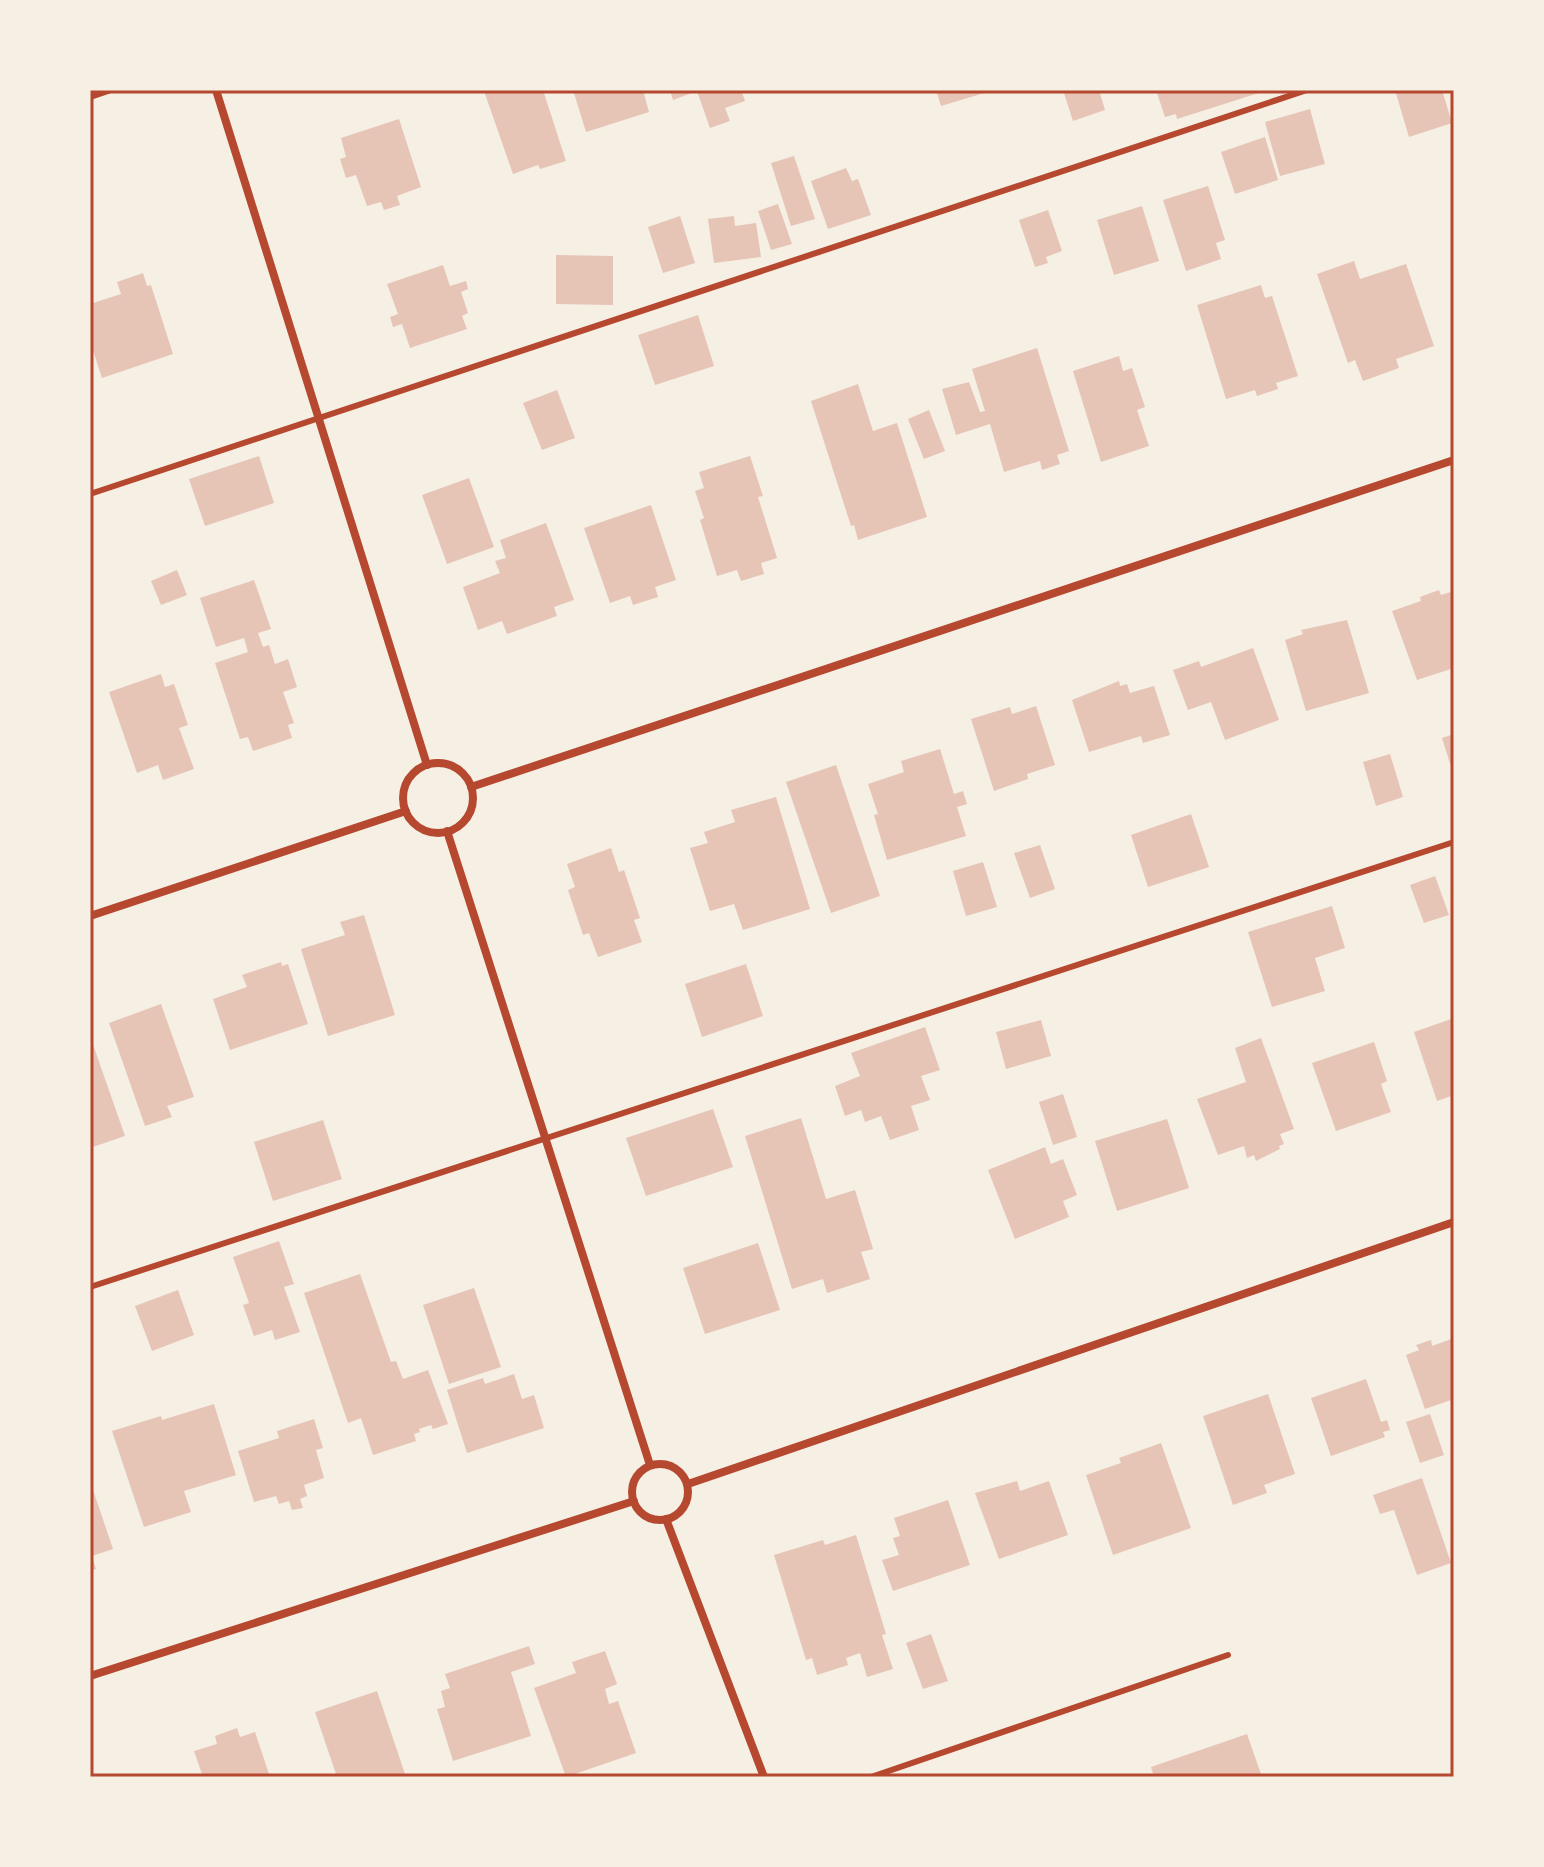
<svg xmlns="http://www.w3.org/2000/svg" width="1544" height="1867" font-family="'Fira Sans',sans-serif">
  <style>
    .building { fill: #e6c5b7 }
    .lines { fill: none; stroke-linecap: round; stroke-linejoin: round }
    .service { stroke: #b5482f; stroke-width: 6 }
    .minor { stroke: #b5482f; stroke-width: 8 }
    .neatline { fill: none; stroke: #b5482f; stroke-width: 3 }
  </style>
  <rect width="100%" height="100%" fill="#f6efe4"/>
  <g class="building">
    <polygon points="543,90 566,161 540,169 538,165 513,174 484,91"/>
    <polygon points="573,90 643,90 649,112 586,132"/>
    <polygon points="670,90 741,90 745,101 725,108 730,121 710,128 697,91 673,100"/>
    <polygon points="936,90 990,90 991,91 941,106"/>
    <polygon points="1063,90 1099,90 1105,110 1073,121"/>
    <polygon points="1156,90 1265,90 1265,91 1177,119 1176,114 1165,117"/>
    <polygon points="1395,90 1442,90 1452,123 1409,137"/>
    <polygon points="1310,109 1325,164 1280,176 1265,122"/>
    <polygon points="399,119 421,187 397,196 400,205 384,210 381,202 367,206 356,175 346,178 340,159 346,157 341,138"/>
    <polygon points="1265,137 1278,180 1235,194 1221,152"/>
    <polygon points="794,156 815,219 791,226 771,163"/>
    <polygon points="846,168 852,181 858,179 871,215 828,229 811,181"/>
    <polygon points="1208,186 1225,240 1216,243 1221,259 1186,271 1163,200"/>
    <polygon points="778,204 792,244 771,250 758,211"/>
    <polygon points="1142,206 1159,261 1114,275 1097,220"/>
    <polygon points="1048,210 1062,251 1046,257 1048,263 1035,267 1019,220"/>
    <polygon points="680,216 695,263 663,273 648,227"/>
    <polygon points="734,216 735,226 756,223 761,257 714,263 708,219"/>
    <polygon points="556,255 613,256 613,305 556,304"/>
    <polygon points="1354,261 1360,279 1406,264 1434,346 1396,359 1399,368 1363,381 1355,360 1348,363 1317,274"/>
    <polygon points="443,265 450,286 466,281 468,289 461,292 468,313 462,316 467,329 410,348 402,324 393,327 390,317 398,314 387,284"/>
    <polygon points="143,273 147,286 151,285 173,354 102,378 90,341 90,304 121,294 117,282"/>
    <polygon points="1261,285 1265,298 1272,296 1298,376 1276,383 1278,389 1257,396 1255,390 1226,399 1197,305"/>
    <polygon points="698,315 714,366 655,385 638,335"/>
    <polygon points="1037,348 1069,451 1057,455 1060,464 1042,470 1040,461 1004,472 990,424 956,435 942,389 969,382 980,412 985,411 972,369"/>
    <polygon points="1119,356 1123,371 1132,368 1145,407 1137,410 1149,446 1101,462 1073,371"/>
    <polygon points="858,384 873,431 897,423 927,517 858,540 854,525 851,526 811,401"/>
    <polygon points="557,390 575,438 542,450 523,403"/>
    <polygon points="929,410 945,451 924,459 908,419"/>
    <polygon points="259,456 274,503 205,526 189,479"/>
    <polygon points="750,456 763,496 758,497 777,558 761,563 764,574 741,581 737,570 717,576 700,520 704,518 695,491 704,488 699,472"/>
    <polygon points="469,478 494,547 447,564 422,495"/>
    <polygon points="651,505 676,580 655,587 658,597 633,605 630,596 610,603 584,528"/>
    <polygon points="546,523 574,600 554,607 557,616 507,634 502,621 478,630 463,587 500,573 495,561 506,558 500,540"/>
    <polygon points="177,570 187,595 161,605 151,581"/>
    <polygon points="254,580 271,629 258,633 263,647 269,645 275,664 288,659 297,687 283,692 294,723 288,725 292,738 253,751 248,737 240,739 215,663 248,652 244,638 216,647 200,598"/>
    <polygon points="1439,590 1441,595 1454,591 1454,668 1417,680 1392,611 1421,601 1420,597"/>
    <polygon points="1347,620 1369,693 1306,711 1285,640 1303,634 1301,630"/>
    <polygon points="1253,648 1279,720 1225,740 1211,702 1188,710 1173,670 1199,661 1201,667"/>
    <polygon points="161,674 165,687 174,684 188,725 179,728 194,769 163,780 158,765 137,773 109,692"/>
    <polygon points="1119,681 1120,686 1127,684 1130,693 1154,686 1170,735 1143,743 1141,736 1089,752 1072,700"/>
    <polygon points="1036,706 1055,765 1027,774 1028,779 994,791 971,719 1010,707 1012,714"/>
    <polygon points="1454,734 1454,773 1453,773 1442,738"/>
    <polygon points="940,749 954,794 963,791 967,804 957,807 966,836 887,860 874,815 878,814 868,784 904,772 901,761"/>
    <polygon points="1390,754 1403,797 1376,806 1363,762"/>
    <polygon points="836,765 880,896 831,913 786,782"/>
    <polygon points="776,797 810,909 743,930 734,904 710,911 690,848 708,843 704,832 735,822 731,810"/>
    <polygon points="1191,814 1209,867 1148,887 1131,835"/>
    <polygon points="1040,845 1055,889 1030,898 1014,853"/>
    <polygon points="611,848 619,872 624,870 640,918 634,920 642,942 598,957 589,933 583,935 568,890 575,887 567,864"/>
    <polygon points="983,862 997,907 966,916 953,871"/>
    <polygon points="1435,876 1449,915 1424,923 1410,885"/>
    <polygon points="1332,906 1345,948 1315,958 1325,991 1272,1007 1248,932"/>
    <polygon points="364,915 395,1015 328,1036 301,949 345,935 340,922"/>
    <polygon points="281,962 282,966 288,964 308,1024 230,1050 213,999 247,987 242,975"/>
    <polygon points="746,964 763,1016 702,1037 685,984"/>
    <polygon points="161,1004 194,1097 167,1106 172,1117 145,1126 109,1023"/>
    <polygon points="1454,1018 1454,1095 1437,1101 1414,1032"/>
    <polygon points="1041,1020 1051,1056 1006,1069 996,1032"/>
    <polygon points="925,1027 940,1070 921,1076 930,1100 911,1106 919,1130 890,1140 881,1116 865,1122 861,1110 845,1116 835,1086 860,1076 851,1053"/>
    <polygon points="90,1036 125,1136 90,1148"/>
    <polygon points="1261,1038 1294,1129 1280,1134 1284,1144 1279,1146 1280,1149 1256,1161 1254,1155 1247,1158 1244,1146 1218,1155 1197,1099 1246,1082 1235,1048"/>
    <polygon points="1374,1042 1387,1081 1381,1084 1391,1112 1336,1131 1312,1063"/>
    <polygon points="1063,1094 1077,1137 1053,1145 1039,1102"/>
    <polygon points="713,1109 733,1167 646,1196 626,1138"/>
    <polygon points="801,1118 826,1199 855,1190 873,1249 861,1252 870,1279 827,1293 823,1279 792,1289 745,1136"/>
    <polygon points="1167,1119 1189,1188 1117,1211 1095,1141"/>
    <polygon points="323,1120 342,1179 273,1201 254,1142"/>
    <polygon points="1045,1147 1051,1164 1063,1159 1077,1195 1063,1201 1069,1217 1015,1239 988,1170"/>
    <polygon points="279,1241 294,1284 284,1287 300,1332 275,1340 272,1330 254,1336 243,1305 249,1303 233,1257"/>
    <polygon points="758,1243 780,1310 705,1334 683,1268"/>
    <polygon points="360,1274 391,1362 396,1361 403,1379 428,1370 448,1424 433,1429 431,1425 419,1429 420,1432 414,1434 416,1441 373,1455 361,1418 348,1423 304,1293"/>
    <polygon points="474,1288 501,1367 449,1384 423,1305"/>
    <polygon points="178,1290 194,1335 152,1351 135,1306"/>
    <polygon points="1454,1338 1454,1399 1425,1409 1406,1355 1419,1350 1416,1345 1431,1340 1432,1346"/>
    <polygon points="514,1374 522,1399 534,1395 544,1428 467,1453 447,1390 483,1378 485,1384"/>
    <polygon points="1366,1379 1381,1422 1387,1420 1390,1430 1383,1432 1385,1437 1331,1456 1311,1398"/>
    <polygon points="1268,1394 1295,1474 1264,1485 1267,1493 1233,1505 1203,1416"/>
    <polygon points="214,1404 236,1475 184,1491 191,1512 144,1527 112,1431 161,1416 162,1420"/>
    <polygon points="1430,1414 1444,1455 1420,1463 1406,1422"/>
    <polygon points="314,1419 323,1448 316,1450 324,1478 304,1485 307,1496 300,1499 303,1508 292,1510 289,1501 279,1504 276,1496 254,1502 238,1451 279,1438 277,1431"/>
    <polygon points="1161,1443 1191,1528 1113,1555 1086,1475 1121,1463 1119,1458"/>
    <polygon points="1422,1478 1451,1563 1417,1575 1394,1510 1380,1514 1373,1495"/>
    <polygon points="90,1481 113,1549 92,1556 96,1569 90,1571"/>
    <polygon points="1017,1481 1020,1491 1049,1481 1068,1535 999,1559 975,1493"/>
    <polygon points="948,1500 970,1565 893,1591 882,1560 899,1555 893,1538 900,1536 894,1518"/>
    <polygon points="856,1535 886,1634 882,1635 893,1669 867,1677 860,1653 846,1658 848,1665 817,1675 812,1658 806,1660 774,1555 823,1540 825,1545"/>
    <polygon points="931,1634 948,1681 923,1689 906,1643"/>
    <polygon points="529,1646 535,1664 511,1672 531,1736 453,1761 437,1709 445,1707 441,1691 450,1688 445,1674"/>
    <polygon points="605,1651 617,1684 605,1689 609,1704 618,1701 636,1753 566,1777 534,1688 576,1673 572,1662"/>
    <polygon points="377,1691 406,1777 337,1777 315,1712"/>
    <polygon points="237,1728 240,1737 255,1732 270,1777 203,1777 194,1751 217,1744 215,1736"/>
    <polygon points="1247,1734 1262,1777 1154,1777 1151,1767"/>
  </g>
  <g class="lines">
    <g class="service">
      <polyline points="90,494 1307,90"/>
      <polyline points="90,1287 1454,842"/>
      <polyline points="871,1777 1228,1655"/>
    </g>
    <g class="minor">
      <polyline points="216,90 427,765"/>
      <polyline points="90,96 108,90"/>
      <circle cx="438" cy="798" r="35"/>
      <polyline points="471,787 1454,460"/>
      <polyline points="447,831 650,1465"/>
      <polyline points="90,916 406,811"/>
      <circle cx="660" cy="1492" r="28"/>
      <polyline points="688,1484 1454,1222"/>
      <polyline points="666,1519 764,1777"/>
      <polyline points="90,1676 634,1501"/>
    </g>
  </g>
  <rect width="1544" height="1867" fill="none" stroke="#f6efe4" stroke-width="184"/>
  <rect x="92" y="92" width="1360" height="1683" class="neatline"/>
</svg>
